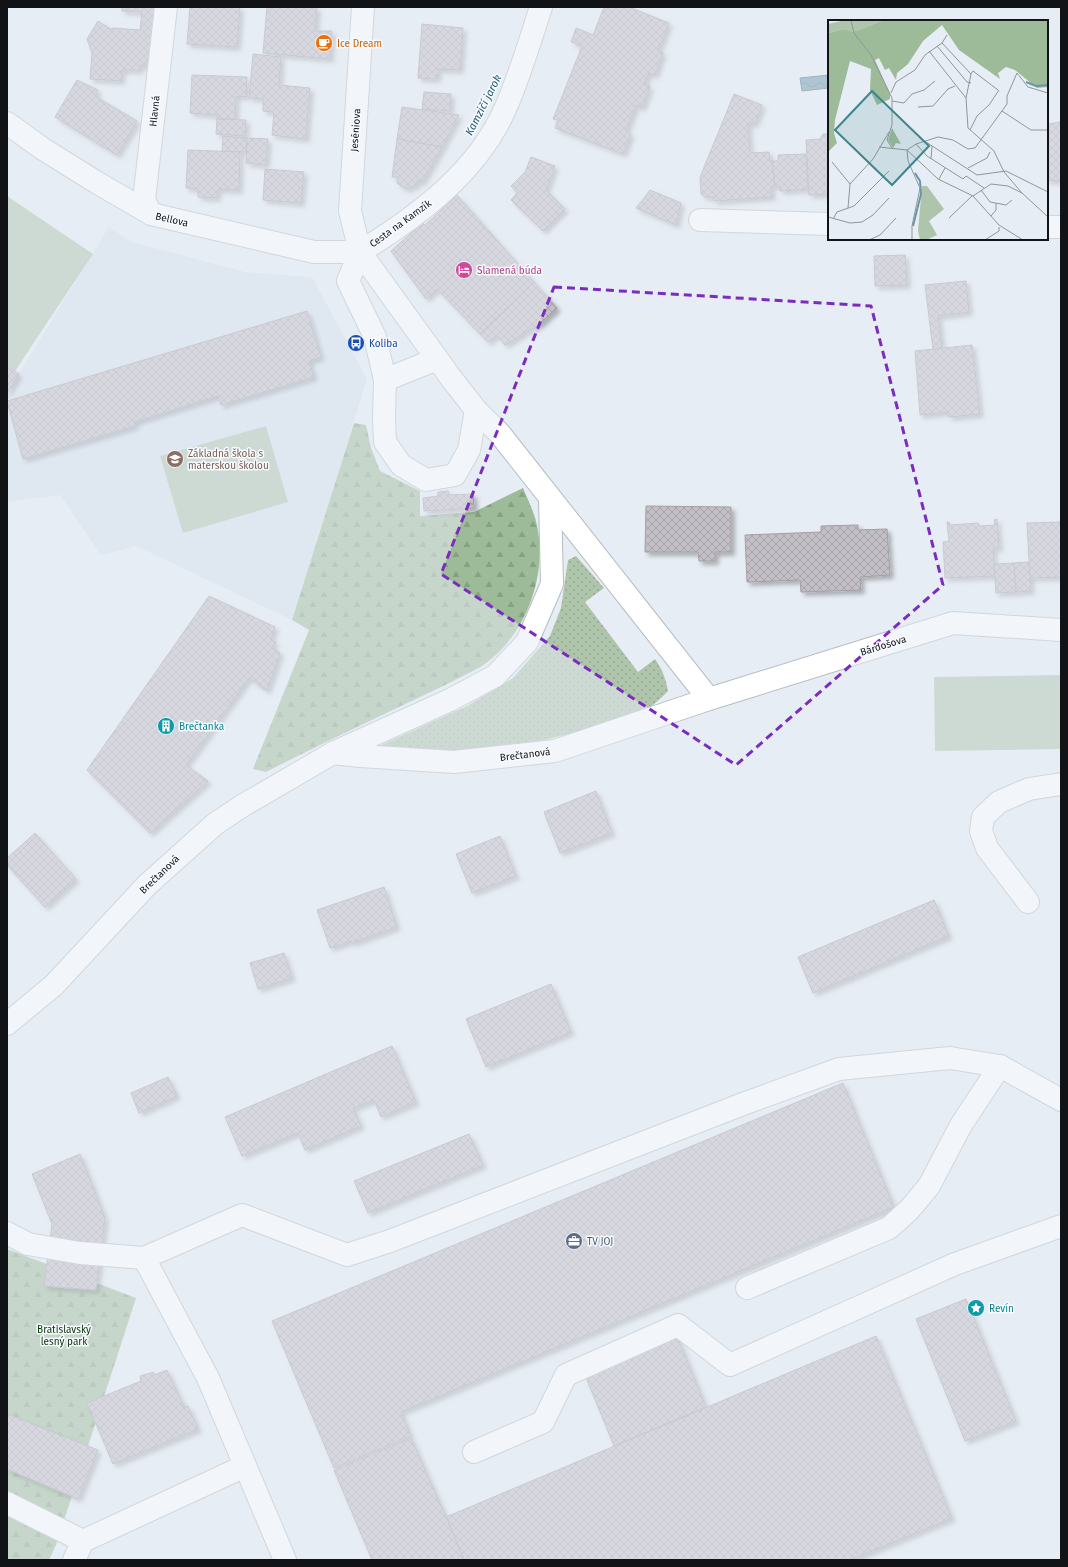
<svg xmlns="http://www.w3.org/2000/svg" width="1068" height="1567" font-family="'Fira Sans',sans-serif">
  <style>
    .built { fill: #d6e1ed }
    .grass { fill: url(#grass-dots) }
    .forest { fill: url(#forest-firs) }
    .pitch { fill: #aec4ab }
    .water { fill: url(#water-waves); stroke: #4e6e7d }
    .building { fill: url(#building-cross-hatch); stroke: #a39fa6; filter: url(#shadow) }
    .lines { fill: none; stroke-linecap: round; stroke-linejoin: round }
    .minor-casing { stroke: #b6bcc2; stroke-width: 24 }
    .minor { stroke: #fff; stroke-width: 22 }
    .marked { fill: none; stroke: #7b2cbf; stroke-width: 3; stroke-dasharray: 8 5; stroke-linejoin: round }
    .labels { text-anchor: middle; stroke-width: 3; stroke-linejoin: round; paint-order: stroke }
    .food-label { font-size: 10px; fill: #c56008; stroke: #f7fafe; text-anchor: start }
    .street-label { font-size: 10px; fill: #111316; stroke: #f7fafe }
    .hotel-label { font-size: 10px; fill: #b23c85; stroke: #f7fafe; text-anchor: start }
    .transit-label { font-size: 10px; fill: #164399; stroke: #f7fafe; text-anchor: start }
    .education-label { font-size: 10px; fill: #785e54; stroke: #f7fafe; text-anchor: start }
    .culture-label { font-size: 10px; fill: #0d838f; stroke: #f7fafe; text-anchor: start }
    .service-label { font-size: 10px; fill: #4e5e75; stroke: #f7fafe; text-anchor: start }
    .park-label { font-size: 10px; fill: #073304; stroke: #f7fafe }
    .water-label { font-size: 11px; font-style: italic; fill: #1f5a71; stroke: #f7fafe }
    .inset-river { fill: none; stroke: #6895a9; stroke-width: 2 }
    .inset-road { fill: none; stroke: #91969b; stroke-width: 1 }
    .view { fill: #3e868c; fill-opacity: 0.15; stroke: #3e868c; stroke-width: 2 }
    .inset-edge { fill: none; stroke: #111316; stroke-width: 2 }
  </style>
  <defs>
    <pattern id="grass-dots" width="8" height="8" patternUnits="userSpaceOnUse"><rect width="8" height="8" fill="#aec4ab"/><path d="M2 2h.1M6 6h.1" fill="none" stroke="#95a892" stroke-width="1.8" stroke-linecap="round"/></pattern>
    <pattern id="forest-firs" width="22" height="20" patternUnits="userSpaceOnUse"><rect width="22" height="20" fill="#9dbb99"/><path d="M5 1l3.5 6h-7zM16 11l3.5 6h-7z" fill="#86a083"/></pattern>
    <pattern id="water-waves" width="16" height="10" patternUnits="userSpaceOnUse"><rect width="16" height="10" fill="#6895a9"/><path d="M0 5q4-4 8 0t8 0" fill="none" stroke="#547889"/></pattern>
    <pattern id="building-cross-hatch" width="8" height="8" patternUnits="userSpaceOnUse"><rect width="8" height="8" fill="#c3bfc6"/><path d="M0 0l8 8M0 8l8-8" fill="none" stroke="#a6a3a9"/></pattern>
    <filter id="shadow"><feDropShadow dx="3.5" dy="3.5" stdDeviation="2" flood-color="#0004"/></filter>
  </defs>
  <rect width="100%" height="100%" fill="#e7edf4"/>
  <polygon class="built" points="109,227 132,242 245,272 312,277 367,379 292,620 136,546 101,555 60,495 7,502 7,393"/>
  <path class="grass" d="M576,556L604,588L585,602L638,672L655,659C662,669 666,679 668,691L662,697L653,705L599,727L502,750L366,752L467,706L513,678L550,636L561,608L568,560Z"/>
  <g class="forest">
    <path d="M354,423L366,425L371,448L380,471L420,491V516L474,512L523,488C529,502 536,516 538,531C546,579 525,635 486,663C480,668 472,671 465,675C442,687 419,697 397,708C353,729 309,750 266,772L253,769L309,630L292,620Z"/>
    <polygon points="7,1249 136,1298 56,1545 49,1560 7,1560"/>
  </g>
  <g class="pitch">
    <polygon points="7,196 93,254 15,371 7,365"/>
    <polygon points="266,426 288,502 183,533 160,456"/>
    <polygon points="1061,675 1061,749 935,751 934,677"/>
  </g>
  <polygon class="water" points="829,75 829,88 802,91 800,78"/>
  <g class="building">
    <polygon points="122,7 155,7 151,66 140,65 140,70 122,70 121,81 90,79 92,53 87,39 98,21 112,30 112,28 140,30 142,12 122,11"/>
    <polygon points="190,7 240,7 237,47 187,44"/>
    <polygon points="267,7 317,7 315,31 332,31 330,59 263,53"/>
    <polygon points="604,7 629,7 669,23 658,51 663,53 655,75 649,73 644,84 650,86 642,108 636,105 626,131 631,134 623,154 555,128 558,120 553,119 582,46 571,42 576,28 593,35"/>
    <polygon points="422,24 463,28 460,70 438,69 437,79 418,78"/>
    <polygon points="253,54 281,57 279,85 310,88 306,139 272,135 274,112 263,111 263,99 249,98"/>
    <polygon points="192,75 247,77 246,97 236,96 235,119 217,119 217,115 190,113"/>
    <polygon points="77,80 98,90 95,96 137,121 117,155 55,117"/>
    <polygon points="424,92 451,94 450,111 422,109"/>
    <polygon points="734,94 762,105 755,123 748,124 750,153 769,152 770,161 772,161 775,186 771,186 772,197 714,201 714,197 705,197 701,194 700,177"/>
    <polygon points="402,107 459,115 442,147 397,139"/>
    <polygon points="217,119 246,120 245,136 216,134"/>
    <polygon points="1061,122 1061,180 1047,181 1047,124"/>
    <polygon points="823,134 829,134 829,194 809,195 806,140 820,139"/>
    <polygon points="223,136 247,138 246,152 222,151"/>
    <polygon points="247,138 268,139 266,165 246,163"/>
    <polygon points="397,139 442,147 422,182 417,181 416,185 406,189 397,183 398,177 392,177"/>
    <polygon points="188,150 240,152 239,190 218,189 217,198 198,197 198,189 186,188"/>
    <polygon points="806,154 808,189 780,191 780,186 775,186 772,161 778,161 778,155"/>
    <polygon points="531,157 555,166 546,190 565,209 543,231 511,200 517,193 511,186 525,172"/>
    <polygon points="265,169 304,172 301,203 263,200"/>
    <polygon points="650,190 681,203 676,225 636,208"/>
    <polygon points="457,195 534,282 480,334 437,289 426,299 391,251 422,223 425,225"/>
    <polygon points="905,255 907,285 875,286 874,256"/>
    <polygon points="966,281 969,312 938,316 942,348 933,349 925,285"/>
    <polygon points="534,282 557,308 542,322 505,345 497,335 488,342 480,334"/>
    <polygon points="307,311 321,357 309,361 314,377 221,405 218,396 134,422 135,426 23,459 7,401"/>
    <polygon points="972,345 980,414 949,417 948,412 920,415 915,351"/>
    <polygon points="7,366 19,374 7,393"/>
    <polygon points="448,491 449,495 473,494 474,508 424,511 423,498 438,496 438,492"/>
    <polygon points="646,506 731,507 731,552 715,552 715,561 699,561 698,552 645,552"/>
    <polygon points="997,519 999,548 993,548 995,576 945,578 943,542 949,541 947,522 949,522 950,525 978,523 979,526 995,525 994,520"/>
    <polygon points="1061,522 1061,577 1030,578 1027,523"/>
    <polygon points="858,525 858,530 887,529 890,575 860,577 861,590 801,592 800,580 747,582 745,535 821,532 821,526"/>
    <polygon points="1029,562 1031,591 1016,592 1014,563"/>
    <polygon points="1014,563 1016,592 996,593 994,564"/>
    <polygon points="209,596 275,627 271,640 276,642 272,647 280,653 267,691 249,678 186,765 208,781 150,833 87,770"/>
    <polygon points="596,791 612,833 560,853 544,812"/>
    <polygon points="35,833 76,879 45,907 7,865 7,858"/>
    <polygon points="500,836 516,876 472,893 456,854"/>
    <polygon points="384,887 397,927 352,943 351,941 330,948 317,910"/>
    <polygon points="934,900 949,936 813,993 798,957"/>
    <polygon points="284,953 292,978 258,989 250,963"/>
    <polygon points="551,984 571,1032 486,1067 466,1019"/>
    <polygon points="392,1046 416,1102 381,1117 374,1100 353,1108 361,1126 305,1150 298,1133 242,1156 225,1117"/>
    <polygon points="168,1077 177,1096 139,1113 131,1093"/>
    <polygon points="843,1083 894,1207 401,1412 411,1436 334,1468 272,1321"/>
    <polygon points="469,1134 483,1165 368,1213 354,1181"/>
    <polygon points="80,1154 105,1218 96,1290 44,1286 52,1224 32,1174"/>
    <polygon points="966,1299 1016,1421 965,1441 916,1319"/>
    <polygon points="677,1336 706,1407 614,1446 585,1375"/>
    <polygon points="876,1336 952,1518 850,1560 464,1560 446,1517"/>
    <polygon points="167,1370 184,1407 188,1406 198,1429 113,1464 87,1403 141,1381 140,1376 154,1372 154,1375"/>
    <polygon points="7,1414 98,1450 78,1499 7,1469"/>
    <polygon points="411,1438 446,1517 464,1560 372,1560 334,1470"/>
  </g>
  <g class="lines">
    <g class="minor-casing">
      <g id="minor">
        <polyline points="363,7 350,211 360,252 451,378 476,410 500,434 709,699"/>
        <polyline points="7,123 43,149 96,182 151,214 314,252 360,252"/>
        <polyline points="151,214 144,200 166,7"/>
        <polyline points="700,220 829,224"/>
        <polyline points="1047,227 1061,227"/>
        <polyline points="360,252 348,281 375,337 385,380 384,419 385,442 401,465 426,480 455,475 469,450 476,410"/>
        <path d="M360,252C418,216 478,172 506,107C520,75 530,41 541,7"/>
        <polyline points="385,380 437,359"/>
        <polyline points="333,753 360,756 454,762 555,751 709,699 953,623 1061,630"/>
        <polyline points="1028,902 987,848 981,831 983,817 999,802 1029,789 1061,784"/>
        <polyline points="7,1024 54,985 147,885 215,824 242,806 333,753 450,700 495,676 527,642 552,584 550,498"/>
        <polyline points="7,1233 28,1244 80,1253 144,1258 242,1215 347,1255 390,1241 743,1104 839,1069 950,1058 1000,1066 1061,1100"/>
        <polyline points="144,1258 208,1378 285,1560"/>
        <polyline points="747,1288 889,1228 909,1210 929,1186 961,1125 1000,1066"/>
        <polyline points="474,1452 543,1422 566,1375 678,1325 730,1365 955,1264 1061,1226"/>
        <polyline points="7,1503 83,1541"/>
        <polyline points="74,1560 83,1541 245,1466"/>
      </g>
    </g>
    <use href="#minor" class="minor"/>
  </g>
  <path d="M0 0H1068V1567H0ZM554,287L871,306L943,585L736,765L441,574Z" fill="#e7edf4" fill-opacity=".55" fill-rule="evenodd"/>
  <path class="marked" d="M554,287L871,306L943,585L736,765L441,574Z"/>
  <defs>
    <g id="cafe-disc" transform="scale(0.9)"><circle r="9.5" fill="#e8710a" stroke="#f7fafe"/><path d="M-5.5-4.5H6V0H3Q3 3.5 0 3.5H-2.5Q-5.5 3.5-5.5 0ZM3-3.2v2h1.7v-2ZM-6 4.5H4V6H-6Z" fill="#fff"/></g>
    <g id="hotel-disc" transform="scale(0.9)"><circle r="9.5" fill="#d1479c" stroke="#f7fafe"/><path d="M-6-4.5h1.5V1H6V5H4.5V3h-9V5H-6ZM-4 0a1.8 1.8 0 1 1 3.6 0ZM.5 0V-2.5h3Q6-2.5 6 0Z" fill="#fff"/></g>
    <g id="bus-disc" transform="scale(0.9)"><circle r="9.5" fill="#1a4fb4" stroke="#f7fafe"/><path d="M-5-6H5V4H4V6H2V4H-2V6H-4V4H-5ZM-3.5-4V0h7V-4ZM-3.5 1.2v1.5H-2V1.2ZM2 1.2v1.5H3.5V1.2Z" fill="#fff"/></g>
    <g id="school-disc" transform="scale(0.9)"><circle r="9.5" fill="#8d6e63" stroke="#f7fafe"/><path d="M0-5L7-2L0 1L-7-2ZM-4 1L0 2.5L4 1V4Q0 6-4 4Z" fill="#fff"/></g>
    <g id="building-disc" transform="scale(0.9)"><circle r="9.5" fill="#0f9aa8" stroke="#f7fafe"/><path d="M-4-6H4V6H1V3H-1V6H-4ZM-2.5-4.3h1.7v1.8h-1.7ZM.8-4.3h1.7v1.8H.8ZM-2.5-1h1.7V.8h-1.7ZM.8-1h1.7V.8H.8Z" fill="#fff"/></g>
    <g id="office-disc" transform="scale(0.9)"><circle r="9.5" fill="#5c6f8a" stroke="#f7fafe"/><path d="M-6-3h4V-5.5h4V-3h4V5H-6ZM-1-4.5V-3h2v-1.5ZM-6 0V1H6V0Z" fill="#fff"/></g>
    <g id="sight-disc" transform="scale(0.9)"><circle r="9.5" fill="#0f9aa8" stroke="#f7fafe"/><path d="M0-6L1.8-2.2L6-1.7L2.9 1.2L3.7 5.4L0 3.3L-3.7 5.4L-2.9 1.2L-6-1.7L-1.8-2.2Z" fill="#fff"/></g>
  </defs>
  <g fill-rule="evenodd">
    <use href="#cafe-disc" x="324" y="43"/>
    <use href="#hotel-disc" x="464" y="270"/>
    <use href="#bus-disc" x="356" y="343"/>
    <use href="#school-disc" x="175" y="459"/>
    <use href="#building-disc" x="166" y="726"/>
    <use href="#office-disc" x="574" y="1241"/>
    <use href="#sight-disc" x="976" y="1308"/>
  </g>
  <g class="labels">
    <g class="food-label">
      <text x="337" y="47">Ice Dream</text>
    </g>
    <g class="street-label">
      <text transform="translate(154 111) rotate(-84)" y="4">Hlavná</text>
      <text transform="translate(355 130) rotate(-86)" y="4">Jeséniova</text>
      <text transform="translate(172 219) rotate(13)" y="4">Bellova</text>
      <text transform="translate(400 223) rotate(-36)" y="4">Cesta na Kamzík</text>
      <text transform="translate(883 645) rotate(-17)" y="4">Bárdošova</text>
      <text transform="translate(525 754) rotate(-7)" y="4">Brečtanová</text>
      <text transform="translate(159 874) rotate(-44)" y="4">Brečtanová</text>
    </g>
    <g class="hotel-label">
      <text x="477" y="274">Slamená búda</text>
    </g>
    <g class="transit-label">
      <text x="369" y="347">Koliba</text>
    </g>
    <g class="education-label">
      <text x="188" y="457">Základná škola s<tspan x="188" dy="12">materskou školou</tspan></text>
    </g>
    <g class="culture-label">
      <text x="179" y="730">Brečtanka</text>
      <text x="989" y="1312">Revín</text>
    </g>
    <g class="service-label">
      <text x="587" y="1245">TV JOJ</text>
    </g>
    <g class="park-label">
      <text x="64" y="1333">Bratislavský<tspan x="64" dy="12">lesný park</tspan></text>
    </g>
    <g class="water-label">
      <text transform="translate(483 105) rotate(-63)" y="4">Kamzičí jarok</text>
    </g>
  </g>
  <g transform="translate(828 20)">
    <rect width="220" height="220" fill="#e7edf4"/>
    <path d="M17,0H56L25,12L16,9L0,13V4Z" fill="#aec4ab"/>
    <path d="M56,0H220V67L209,68L187,50L178,47L170,53L172,59L131,30L114,5L95,21L80,44L69,53L68,60L61,48L57,50L51,38L47,40L62,74V79L49,85L42,70L43,49L22,41L7,100L6,113L9,123L0,132V13L16,9L25,12ZM64,108L73,124L68,123L65,128L60,120Z" fill="#9dbb99"/>
    <path d="M94,166H99L116,189L101,201L109,215L98,220H92L90,211Z" fill="#aec4ab"/>
    <path class="inset-river" d="M198,62L208,66L220,65M85,206L93,174L92,161L87,153"/>
    <path class="inset-road" d="M23,0L26,13L43,35L64,78V105L59,120L64,128M114,23L143,54L138,78L140,108L166,131L176,152L194,173M109,26L139,62L143,63M101,31L138,78M143,54L145,51L170,70M63,73L68,62L87,50L97,35L114,23L119,15M64,81L76,83L84,74L96,70L107,61M90,87L105,86L120,69L127,66M174,91L203,110H220M142,110L149,96L161,85L171,70M98,122L149,155L178,151L220,172M88,124L99,136L135,159L138,156L156,168M51,127L79,130M79,130L88,124L110,117L125,120L140,129L147,128L179,84V76L189,53L200,67L220,73M79,130L110,159L145,176L171,205L195,220M79,130L80,141L92,168L84,206V220M103,139L104,126M4,142L22,164M140,148L159,138L162,132M111,159L117,148M153,170L162,182L178,185L184,180M145,176L163,164L180,166L194,173L220,197M20,188L22,164L45,139L61,112M163,196L168,190V183M0,197L22,203L34,202L45,195L61,178M121,198L144,176M5,199L9,192L26,186L61,151M41,220L52,215L68,198M157,220L171,211V207"/>
    <path class="view" d="M44,71L101,126L64,165L7,110Z"/>
    <rect width="220" height="220" class="inset-edge"/>
  </g>
  <rect width="1068" height="1567" fill="none" stroke="#111316" stroke-width="16"/>
</svg>
